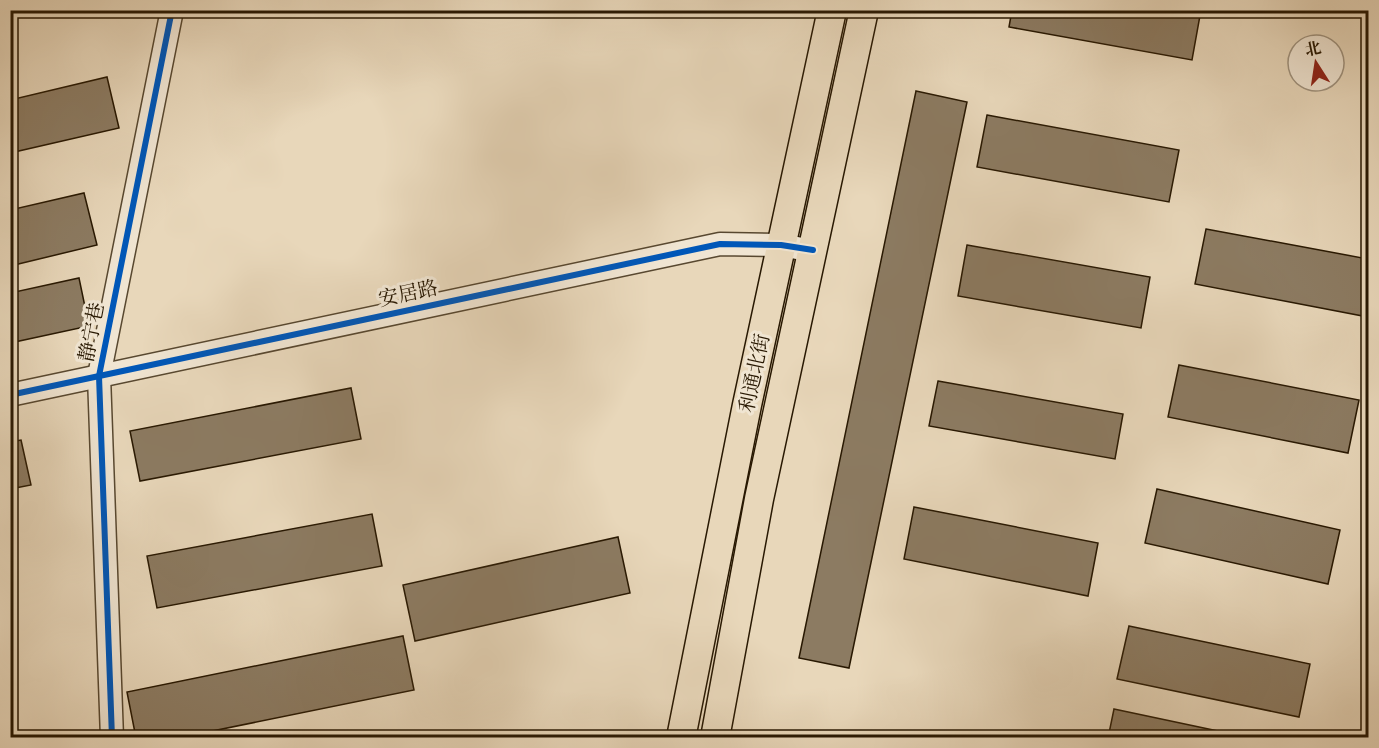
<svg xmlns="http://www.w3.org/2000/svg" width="1379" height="748" font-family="'Libre Caslon Text','Noto Serif SC',serif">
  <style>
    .building { fill: #8c7b62; stroke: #281802; stroke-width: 1.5 }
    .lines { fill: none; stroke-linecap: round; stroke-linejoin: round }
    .minor-casing { stroke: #584830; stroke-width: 25 }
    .major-casing { stroke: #281802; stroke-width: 31 }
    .minor { stroke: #f0e5d2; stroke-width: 22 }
    .major { stroke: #e8d7ba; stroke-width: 28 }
    .cycleway-casing { stroke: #f0e5d2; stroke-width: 10 }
    .cycleway { stroke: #0057b8; stroke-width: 6 }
    .labels { text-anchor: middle; stroke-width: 6; stroke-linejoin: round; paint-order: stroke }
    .street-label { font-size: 20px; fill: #281802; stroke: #f0e5d2 }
  </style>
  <rect width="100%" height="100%" fill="#e8d7ba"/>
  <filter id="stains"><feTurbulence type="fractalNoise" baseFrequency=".00333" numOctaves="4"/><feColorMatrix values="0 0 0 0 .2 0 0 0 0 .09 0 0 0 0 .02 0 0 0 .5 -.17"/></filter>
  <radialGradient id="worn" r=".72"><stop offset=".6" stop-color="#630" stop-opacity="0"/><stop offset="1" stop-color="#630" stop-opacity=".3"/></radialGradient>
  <g class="building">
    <polygon points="1012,10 1201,10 1192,60 1009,27"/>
    <polygon points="107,77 119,128 10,153 10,100"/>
    <polygon points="916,91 967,102 849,668 799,658"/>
    <polygon points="987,115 1179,150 1169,202 977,167"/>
    <polygon points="84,193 97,245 10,266 10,210"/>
    <polygon points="1206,229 1368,259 1368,317 1195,284"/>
    <polygon points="967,245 1150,277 1141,328 958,296"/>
    <polygon points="79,278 89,326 10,343 10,293"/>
    <polygon points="1179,365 1359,400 1348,453 1168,417"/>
    <polygon points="938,381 1123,414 1115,459 929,426"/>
    <polygon points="351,388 361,439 140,481 130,431"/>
    <polygon points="21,440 31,485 10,489 10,442"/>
    <polygon points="1157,489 1340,530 1328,584 1145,543"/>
    <polygon points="914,507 1098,543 1088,596 904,559"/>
    <polygon points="372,514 382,566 157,608 147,556"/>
    <polygon points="618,537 630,593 415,641 403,585"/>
    <polygon points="1129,626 1310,664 1299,717 1117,679"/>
    <polygon points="403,636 414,690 178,738 136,738 127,692"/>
    <polygon points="1114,709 1251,738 1108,738"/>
  </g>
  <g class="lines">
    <g class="minor-casing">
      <g id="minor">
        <polyline points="10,395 720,244 781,245 797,248"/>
        <polyline points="112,738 99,376 172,10"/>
      </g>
    </g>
    <g class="major-casing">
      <g id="major">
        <polyline points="681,738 747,405 832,10"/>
        <polyline points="715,738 759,499 864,10"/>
      </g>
    </g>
    <use href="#minor" class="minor"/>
    <use href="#major" class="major"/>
    <g class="cycleway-casing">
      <g id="cycleway">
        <polyline points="10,395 720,244 781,245 813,250"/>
        <polyline points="112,738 99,376 172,10"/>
      </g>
    </g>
    <use href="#cycleway" class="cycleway"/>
  </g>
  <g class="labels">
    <g class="street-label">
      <text transform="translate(408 293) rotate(-12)" y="7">安居路</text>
      <text transform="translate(91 332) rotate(-79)" y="7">静宁巷</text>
      <text transform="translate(754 373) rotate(-78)" y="7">利通北街</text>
    </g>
  </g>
  <rect width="1379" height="748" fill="none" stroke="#e8d7ba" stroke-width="36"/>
  <rect x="12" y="12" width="1355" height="724" fill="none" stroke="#281802" stroke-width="3"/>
  <rect x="18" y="18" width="1343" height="712" fill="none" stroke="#281802" stroke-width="1.5"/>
  <g transform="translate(1316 63) rotate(348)"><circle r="28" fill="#f0e5d2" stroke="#a0937f" stroke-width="1.5"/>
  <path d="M0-4.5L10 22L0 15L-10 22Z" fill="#8f2418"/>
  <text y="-9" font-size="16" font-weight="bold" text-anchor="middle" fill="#281802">北</text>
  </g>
  <rect width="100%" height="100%" filter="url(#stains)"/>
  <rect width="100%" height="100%" fill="url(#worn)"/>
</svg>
